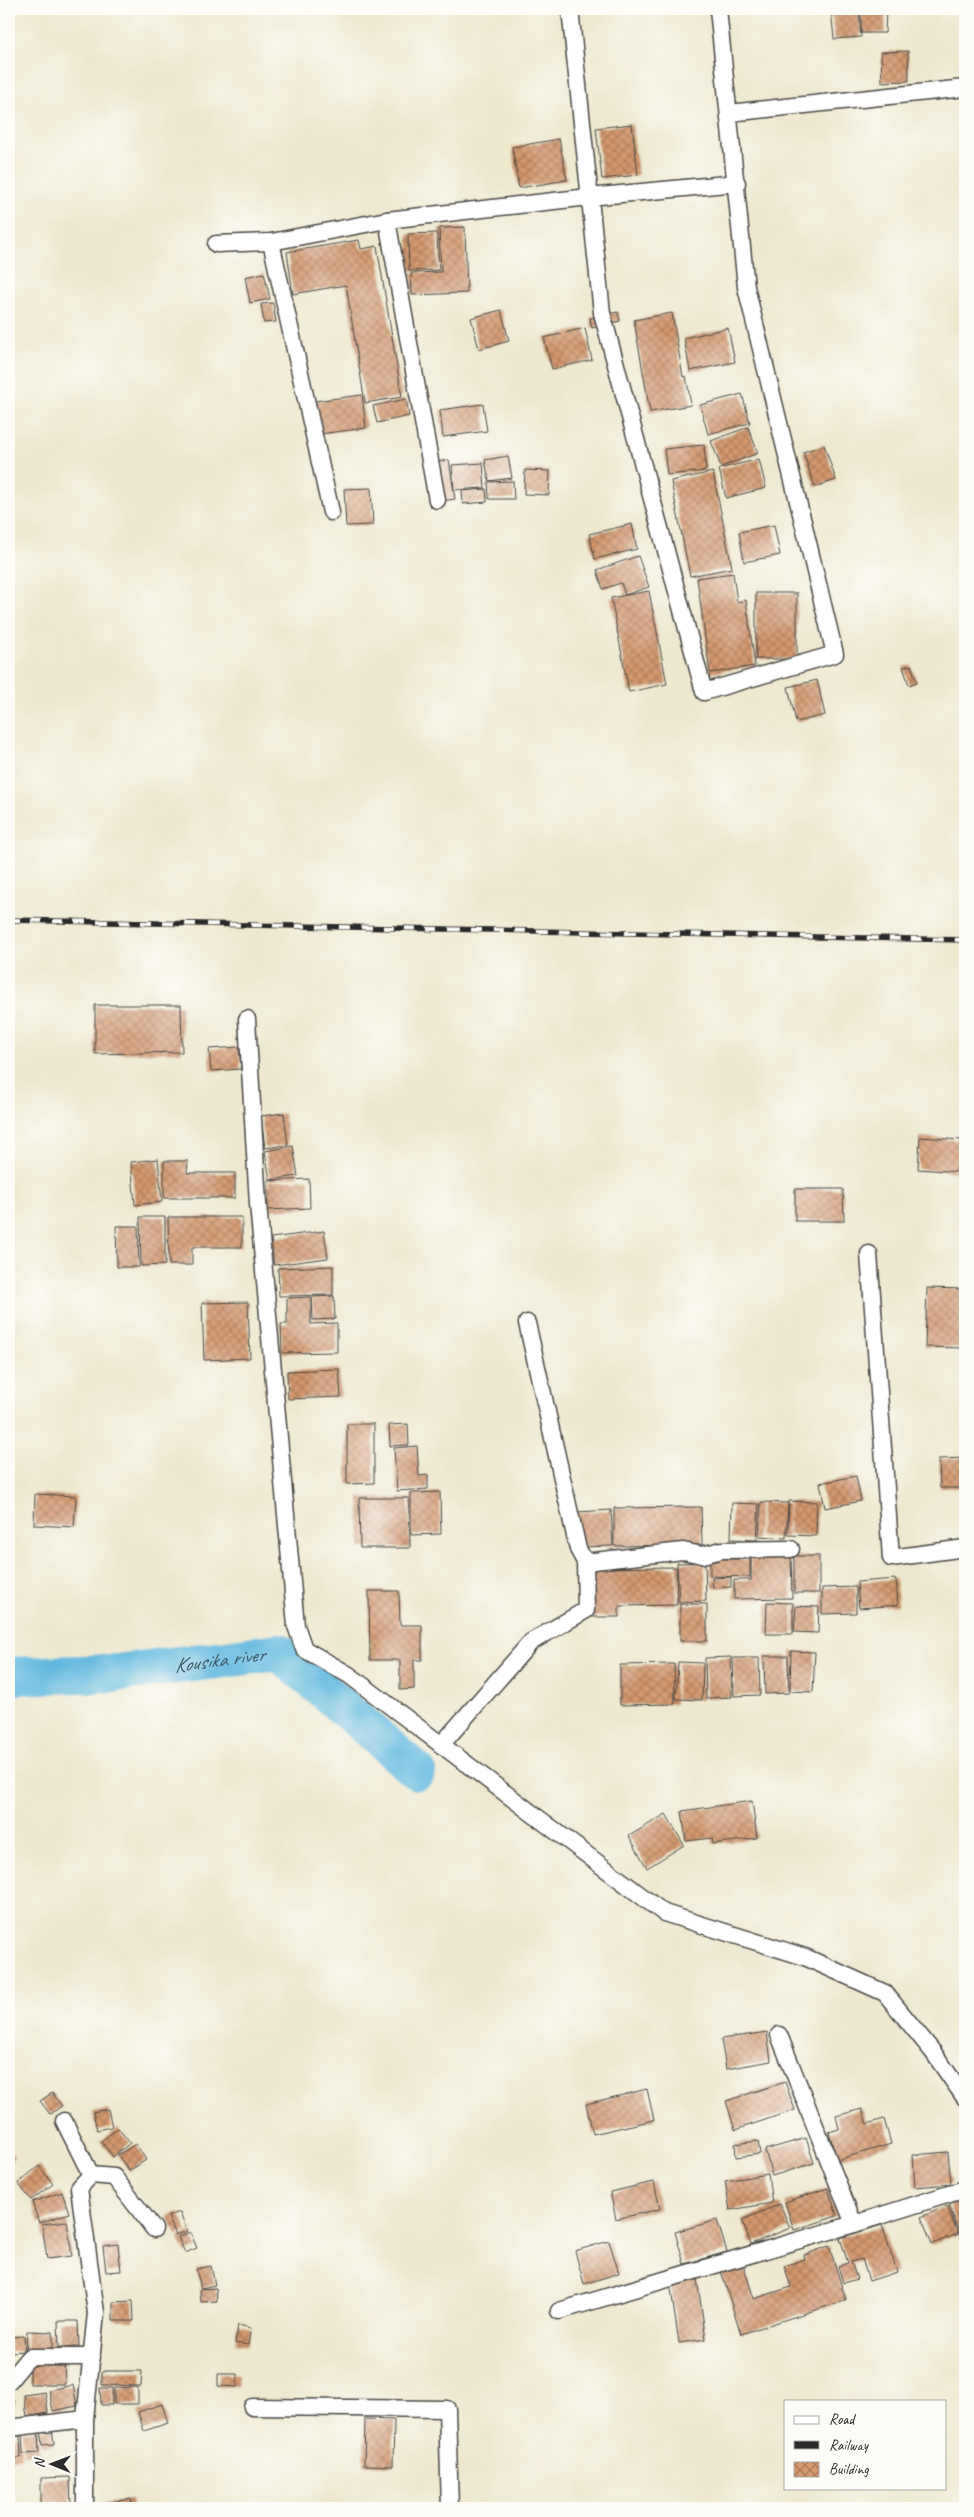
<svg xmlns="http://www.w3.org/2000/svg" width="974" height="2517" font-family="Caveat,sans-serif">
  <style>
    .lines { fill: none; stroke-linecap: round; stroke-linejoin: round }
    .river { stroke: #61b8de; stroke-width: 38 }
    .building { fill: url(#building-cross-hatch) }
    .minor-casing { stroke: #484743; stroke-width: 19 }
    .minor { stroke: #fff; stroke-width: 16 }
    .rail-casing { stroke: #2b2b2b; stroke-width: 5.5 }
    .rail { stroke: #fdfcf7; stroke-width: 4; stroke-dasharray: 11; stroke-linecap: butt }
    .labels { text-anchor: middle; stroke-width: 5; stroke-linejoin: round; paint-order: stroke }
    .water-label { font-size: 21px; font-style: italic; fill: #3e5c6a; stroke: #fdfcf7 }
  </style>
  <defs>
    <pattern id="building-cross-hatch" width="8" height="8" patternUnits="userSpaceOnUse" patternTransform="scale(1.25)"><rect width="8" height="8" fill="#d3986f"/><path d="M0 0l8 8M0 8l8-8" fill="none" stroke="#ab7c5b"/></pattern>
  </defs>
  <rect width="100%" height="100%" fill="#fdfcf7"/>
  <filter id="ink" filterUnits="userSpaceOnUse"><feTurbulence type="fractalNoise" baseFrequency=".02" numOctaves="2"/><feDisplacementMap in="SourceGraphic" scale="10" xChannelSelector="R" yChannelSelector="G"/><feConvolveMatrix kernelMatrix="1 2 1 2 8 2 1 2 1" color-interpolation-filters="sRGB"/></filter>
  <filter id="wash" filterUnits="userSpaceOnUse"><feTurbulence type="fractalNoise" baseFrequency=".0096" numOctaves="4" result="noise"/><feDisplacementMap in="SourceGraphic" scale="20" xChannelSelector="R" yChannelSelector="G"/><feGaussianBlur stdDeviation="1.12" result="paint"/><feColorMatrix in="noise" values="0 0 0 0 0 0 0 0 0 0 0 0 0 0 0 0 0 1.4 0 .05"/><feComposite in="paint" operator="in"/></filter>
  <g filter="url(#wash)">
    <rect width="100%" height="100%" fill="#ede8ce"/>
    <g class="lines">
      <path class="river" id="s1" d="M9,1676L116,1673L279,1652L417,1771"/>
    </g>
    <g id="blocks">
      <g class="building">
        <polygon points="831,9 859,9 861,37 834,39"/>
        <polygon points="861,9 886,9 885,33 861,33"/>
        <polygon points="908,51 909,81 882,82 881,52"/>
        <polygon points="632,124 638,175 602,179 596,128"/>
        <polygon points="559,139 567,180 519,188 512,147"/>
        <polygon points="465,227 467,293 412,295 411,273 441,272 439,228"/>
        <polygon points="437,233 439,270 409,271 408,234"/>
        <polygon points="359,240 361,249 377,246 402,397 365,403 346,285 293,294 287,252"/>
        <polygon points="264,273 270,299 250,303 245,277"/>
        <polygon points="273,303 276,322 264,323 261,304"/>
        <polygon points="501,310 509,341 479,349 471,318"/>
        <polygon points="618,312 620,321 592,328 590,318"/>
        <polygon points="672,313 683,377 686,376 691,405 650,412 634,320"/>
        <polygon points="585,328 592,360 552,369 544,338"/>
        <polygon points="728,328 735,362 690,371 684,338"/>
        <polygon points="742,394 750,423 708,434 700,405"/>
        <polygon points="362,395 366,428 319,434 315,401"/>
        <polygon points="406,399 409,416 377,423 373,406"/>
        <polygon points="483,404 487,431 443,437 440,410"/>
        <polygon points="748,427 758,453 721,467 711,441"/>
        <polygon points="704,445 706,471 667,475 664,449"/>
        <polygon points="824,445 836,480 815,487 803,452"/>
        <polygon points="508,456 512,478 489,481 485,460"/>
        <polygon points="759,459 766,488 726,498 719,469"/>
        <polygon points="449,460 455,499 442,501 436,462"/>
        <polygon points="483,463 485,488 454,490 452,465"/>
        <polygon points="525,470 550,471 549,495 524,494"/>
        <polygon points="713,472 732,568 690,576 671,481"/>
        <polygon points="513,481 514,499 489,499 488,482"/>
        <polygon points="371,488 373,525 346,526 344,489"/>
        <polygon points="486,489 487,502 463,504 462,491"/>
        <polygon points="632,524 637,549 595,559 589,534"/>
        <polygon points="774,525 780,555 744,562 739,532"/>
        <polygon points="638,556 649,587 625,595 621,583 603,589 597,570"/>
        <polygon points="733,573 737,602 746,600 755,666 710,673 697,578"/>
        <polygon points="649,591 667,684 629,692 611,598"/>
        <rect x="756" y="593" width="41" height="66"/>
        <polygon points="911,665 917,682 909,685 903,667"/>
        <polygon points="817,680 825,715 796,722 788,687"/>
        <polygon points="95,1005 181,1005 182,1052 95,1054"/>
        <polygon points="239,1047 241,1069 211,1071 209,1049"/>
        <polygon points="284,1113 288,1145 265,1148 261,1116"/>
        <polygon points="920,1137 962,1140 960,1172 918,1169"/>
        <polygon points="293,1146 298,1176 270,1180 265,1151"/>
        <polygon points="158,1159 162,1202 135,1205 131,1162"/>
        <polygon points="164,1161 188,1161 187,1173 235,1173 235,1198 164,1198"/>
        <polygon points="309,1179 310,1208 268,1210 268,1181"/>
        <polygon points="795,1189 843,1189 844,1221 795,1221"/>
        <polygon points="140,1217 165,1217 165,1265 141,1266"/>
        <polygon points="168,1217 242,1217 242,1247 192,1247 192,1265 169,1265"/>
        <polygon points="116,1226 138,1226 139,1267 117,1267"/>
        <polygon points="324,1231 328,1258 274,1265 271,1238"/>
        <polygon points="333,1266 333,1295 279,1296 278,1268"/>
        <polygon points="927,1288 965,1289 965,1348 925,1347"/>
        <polygon points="334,1296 335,1319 313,1320 312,1297"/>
        <polygon points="311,1297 311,1324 337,1323 337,1352 282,1353 281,1324 287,1324 287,1298"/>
        <polygon points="248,1302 250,1358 204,1360 202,1303"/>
        <polygon points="339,1369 341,1397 288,1399 287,1371"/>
        <polygon points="347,1424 374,1424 374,1483 347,1484"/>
        <polygon points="408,1424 409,1445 390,1446 389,1425"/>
        <polygon points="417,1446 419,1476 428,1475 428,1489 397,1491 394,1448"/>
        <polygon points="965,1458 965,1488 940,1488 939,1459"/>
        <polygon points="856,1476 861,1501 825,1508 820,1483"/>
        <polygon points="440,1492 441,1534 411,1535 411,1493"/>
        <polygon points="35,1494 76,1496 74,1527 34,1525"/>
        <polygon points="359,1498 409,1498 410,1548 360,1548"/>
        <polygon points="789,1501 817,1502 816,1536 788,1535"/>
        <polygon points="761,1502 788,1503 786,1538 759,1536"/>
        <polygon points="732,1503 759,1504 757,1540 731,1539"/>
        <polygon points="701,1507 702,1545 614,1546 614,1508"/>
        <polygon points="611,1510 613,1546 578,1547 577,1512"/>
        <polygon points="791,1555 792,1598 734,1599 734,1580 751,1580 751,1556"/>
        <rect x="794" y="1556" width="25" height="37"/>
        <polygon points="710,1559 750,1559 750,1577 710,1576"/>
        <polygon points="705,1562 706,1601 679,1602 677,1563"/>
        <polygon points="676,1567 677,1605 619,1606 619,1617 592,1617 591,1568"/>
        <polygon points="731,1577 731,1587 713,1588 712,1578"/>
        <polygon points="896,1579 898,1605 859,1608 857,1582"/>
        <polygon points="856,1587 856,1613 822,1614 822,1588"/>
        <polygon points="369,1591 399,1591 400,1625 422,1625 422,1660 414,1660 414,1689 400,1690 400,1660 370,1660"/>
        <polygon points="767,1602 793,1603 793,1634 766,1634"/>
        <rect x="680" y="1604" width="27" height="37"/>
        <polygon points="796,1606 819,1607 818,1633 794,1632"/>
        <polygon points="791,1651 815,1652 813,1692 790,1691"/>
        <polygon points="764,1656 788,1656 789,1693 765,1694"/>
        <polygon points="731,1657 732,1697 706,1698 705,1658"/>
        <polygon points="733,1658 759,1658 760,1695 734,1696"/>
        <polygon points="678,1662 703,1663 702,1700 676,1699"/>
        <polygon points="674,1664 675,1704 620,1705 620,1665"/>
        <polygon points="752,1801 757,1838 713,1844 712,1838 686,1841 682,1811"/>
        <polygon points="666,1814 684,1845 647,1868 629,1836"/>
        <polygon points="767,2032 771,2061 726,2069 721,2039"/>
        <polygon points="785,2082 795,2110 735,2130 726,2101"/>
        <polygon points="647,2089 654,2120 593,2134 586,2104"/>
        <polygon points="52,2093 62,2106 50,2114 40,2101"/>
        <polygon points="108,2109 112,2127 97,2130 93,2112"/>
        <polygon points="862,2109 867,2124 884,2119 891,2144 837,2160 829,2132 839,2129 836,2116"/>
        <polygon points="118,2128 130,2143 113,2157 101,2141"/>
        <polygon points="806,2138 814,2163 772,2176 765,2150"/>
        <polygon points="758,2141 760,2154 736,2157 735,2144"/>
        <polygon points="136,2144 146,2160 129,2171 118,2155"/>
        <polygon points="9,2152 14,2155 9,2165"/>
        <polygon points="948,2152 951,2184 915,2187 913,2155"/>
        <polygon points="39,2166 53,2184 31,2200 18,2183"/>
        <polygon points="768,2174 772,2203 730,2210 725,2181"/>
        <polygon points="654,2182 660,2209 616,2219 610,2192"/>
        <polygon points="828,2188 837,2216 794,2230 785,2202"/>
        <polygon points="62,2192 69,2213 39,2223 32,2202"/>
        <polygon points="965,2199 965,2237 961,2239 949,2205"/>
        <polygon points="780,2204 790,2228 751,2244 742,2220"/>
        <polygon points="947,2206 958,2234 932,2244 921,2217"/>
        <polygon points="180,2212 187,2231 176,2235 168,2216"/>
        <polygon points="717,2220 727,2252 684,2264 675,2232"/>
        <polygon points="67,2221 72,2256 47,2259 42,2224"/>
        <polygon points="882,2225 897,2272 869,2281 862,2259 851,2262 857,2279 843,2283 838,2266 848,2263 840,2238"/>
        <polygon points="190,2232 197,2248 185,2253 178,2237"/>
        <polygon points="609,2241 619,2273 584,2284 575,2251"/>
        <polygon points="118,2244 121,2271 106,2272 103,2246"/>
        <polygon points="829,2246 846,2300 741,2334 721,2271 743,2264 754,2299 791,2287 784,2266 805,2259 804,2255"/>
        <polygon points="211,2266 215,2285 201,2288 196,2269"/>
        <polygon points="697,2279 706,2339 679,2343 670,2283"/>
        <polygon points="216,2288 217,2301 201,2302 200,2289"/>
        <polygon points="133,2301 134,2321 113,2321 113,2302"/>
        <polygon points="58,2321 78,2321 79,2347 59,2347"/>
        <polygon points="238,2325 251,2328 248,2345 235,2343"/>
        <polygon points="27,2331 53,2332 53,2356 26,2355"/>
        <polygon points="24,2336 25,2351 10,2352 9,2337"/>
        <polygon points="30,2360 64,2360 65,2384 30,2384"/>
        <polygon points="102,2371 142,2371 141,2386 102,2385"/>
        <polygon points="218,2374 238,2374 237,2387 218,2386"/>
        <polygon points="73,2385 77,2406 53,2411 49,2390"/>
        <polygon points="138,2387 138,2404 114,2404 114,2388"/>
        <polygon points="100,2388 112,2388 112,2405 101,2405"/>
        <polygon points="45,2392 48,2413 27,2417 24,2395"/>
        <polygon points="9,2400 14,2400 13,2420 9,2420"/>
        <polygon points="162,2404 168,2423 144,2431 138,2412"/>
        <polygon points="365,2419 394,2420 393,2466 364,2465"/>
        <polygon points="52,2428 54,2444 42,2445 40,2430"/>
        <polygon points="38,2430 39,2453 23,2454 22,2431"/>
        <polygon points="9,2436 20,2436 21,2458 9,2458"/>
        <polygon points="70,2477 71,2508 63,2508 62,2505 41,2506 41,2478"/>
        <polygon points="131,2499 133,2508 91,2508 91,2505"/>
        <polygon points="202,2503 224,2506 224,2508 201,2508"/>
      </g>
    </g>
  </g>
  <g filter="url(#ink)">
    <use href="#blocks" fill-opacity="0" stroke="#484743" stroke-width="1"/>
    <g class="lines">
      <g class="minor-casing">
        <g id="minor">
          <polyline points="570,9 602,313 704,692 835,654 746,287 718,9"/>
          <polyline points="729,113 965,88"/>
          <polyline points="387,220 437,500"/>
          <polyline points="271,242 331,512"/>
          <polyline points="216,244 271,242 387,220 589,197 737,183"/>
          <polyline points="247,1019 258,1204 296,1626 304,1649 349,1675 664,1913 805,1957 885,1993 933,2052 965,2098"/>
          <polyline points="869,1254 891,1558 965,1548"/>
          <polyline points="585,1562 683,1551 702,1555 722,1550 791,1549"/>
          <polyline points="441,1745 531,1642 586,1610 585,1562 578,1549 527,1323"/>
          <polyline points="779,2035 854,2224"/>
          <polyline points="64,2121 91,2175 114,2177 154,2229"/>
          <polyline points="559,2311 854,2224 965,2189"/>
          <polyline points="9,2381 29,2357 92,2357"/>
          <polyline points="252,2407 447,2409 450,2508"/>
          <polyline points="9,2428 85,2419"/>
          <polyline points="85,2508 85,2419 96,2313 79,2188 91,2175"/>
        </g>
      </g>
      <use href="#minor" class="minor"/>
      <g class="rail-casing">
        <polyline id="rail" points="9,920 965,940"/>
      </g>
      <use href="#rail" class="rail"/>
    </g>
  </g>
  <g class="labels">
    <g class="water-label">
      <text dy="7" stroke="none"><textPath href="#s1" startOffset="211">Kousika river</textPath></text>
    </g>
  </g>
  <rect width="974" height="2517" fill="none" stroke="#fdfcf7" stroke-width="30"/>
  <rect x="784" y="2400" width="162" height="90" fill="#fdfcf7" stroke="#a9a8a5"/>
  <rect x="794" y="2416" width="25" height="8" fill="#ffffff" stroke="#a9a8a5"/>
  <text x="829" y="2424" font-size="15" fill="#2b2b2b">Road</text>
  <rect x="794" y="2441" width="25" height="8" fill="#2b2b2b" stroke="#a9a8a5"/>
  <text x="829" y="2450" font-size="15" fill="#2b2b2b">Railway</text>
  <rect x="794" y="2462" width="25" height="15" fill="url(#building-cross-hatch)" stroke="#a9a8a5"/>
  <text x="829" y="2474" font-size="15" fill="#2b2b2b">Building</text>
  <g transform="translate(52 2464) rotate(271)" stroke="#fdfcf7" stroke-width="4" paint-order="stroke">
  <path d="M0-4L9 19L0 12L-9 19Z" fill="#2b2b2b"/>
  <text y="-8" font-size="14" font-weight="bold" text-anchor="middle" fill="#2b2b2b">N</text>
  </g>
</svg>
